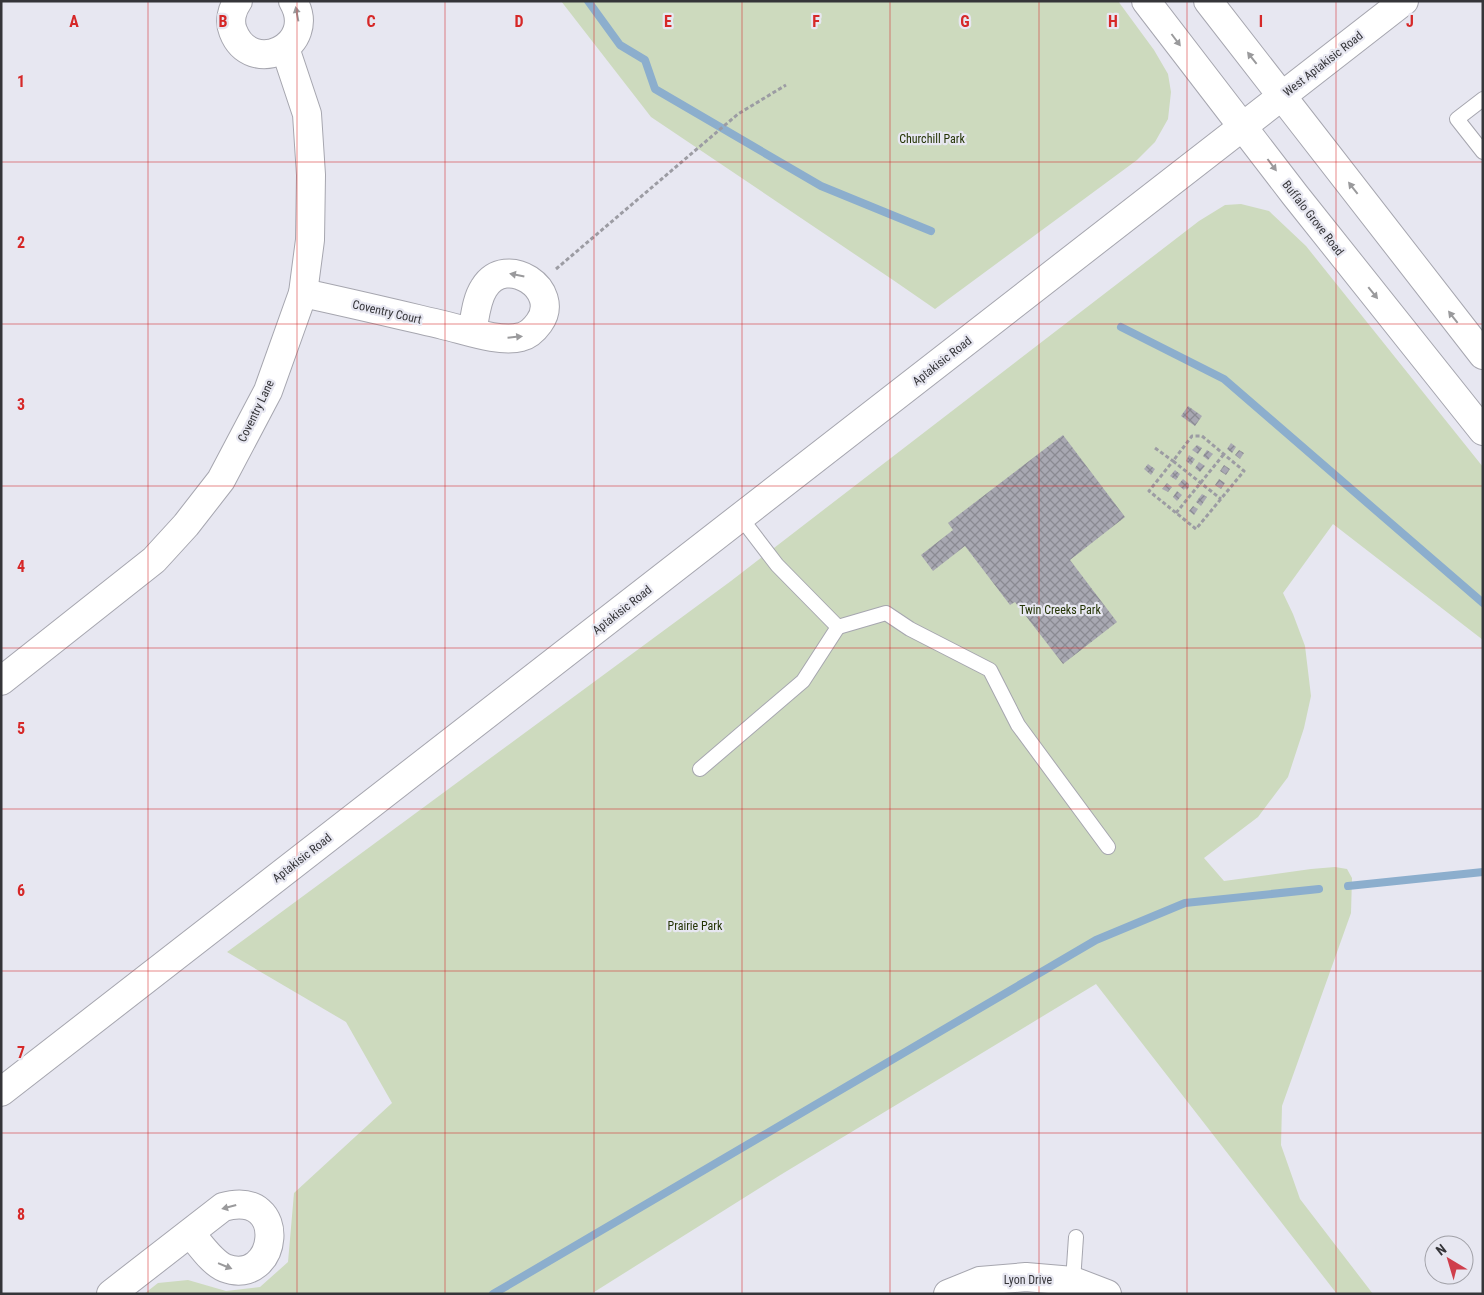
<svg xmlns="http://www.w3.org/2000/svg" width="1484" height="1295" font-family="'Roboto Condensed',sans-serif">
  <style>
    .park { fill: #cddabe }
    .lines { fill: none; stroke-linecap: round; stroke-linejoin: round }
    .stream { stroke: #8caecd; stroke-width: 8 }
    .building { fill: url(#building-cross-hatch) }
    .lane-casing { stroke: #a6a6af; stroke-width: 16 }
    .street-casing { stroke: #a6a6af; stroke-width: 30 }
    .secondary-casing { stroke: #a6a6af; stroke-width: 30 }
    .path { stroke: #9c9ca3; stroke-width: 3; stroke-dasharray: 4 2.5; stroke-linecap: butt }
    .lane { stroke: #fff; stroke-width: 14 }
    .street { stroke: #fff; stroke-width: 28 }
    .secondary { stroke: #fff; stroke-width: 28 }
    .oneway { fill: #9a9a9c }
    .grid { fill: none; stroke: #d62828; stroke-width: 1; stroke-opacity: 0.55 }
    .labels { text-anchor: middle; stroke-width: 4.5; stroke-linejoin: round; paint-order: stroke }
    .street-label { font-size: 12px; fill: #353539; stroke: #e7e7f1 }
    .park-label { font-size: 12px; fill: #243405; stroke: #e7e7f1 }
    .grid-label { font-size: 16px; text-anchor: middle; font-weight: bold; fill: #d62828; stroke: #e7e7f1; stroke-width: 4.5; stroke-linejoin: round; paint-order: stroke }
  </style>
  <defs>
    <pattern id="building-cross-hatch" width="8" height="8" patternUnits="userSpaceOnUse" patternTransform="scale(1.25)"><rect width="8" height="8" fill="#a8a8b2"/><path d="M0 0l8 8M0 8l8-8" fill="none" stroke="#8a8a92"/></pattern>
  </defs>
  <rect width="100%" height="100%" fill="#e7e7f1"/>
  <g class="park">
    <polygon points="561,1 1118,1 1154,50 1168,74 1171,92 1168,119 1155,142 1137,160 935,309 893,280 651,117"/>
    <polygon points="1241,204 1269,211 1306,246 1483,467 1483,640 1333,524 1283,593 1293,614 1305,646 1311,696 1304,728 1288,777 1258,817 1204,858 1224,881 1311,869 1335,867 1347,869 1352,878 1351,913 1282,1106 1281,1145 1300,1199 1373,1294 1337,1294 1096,984 782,1174 591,1294 144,1294 158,1283 188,1280 226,1291 260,1287 288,1262 294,1193 392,1103 346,1022 227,952 731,581 1199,221 1225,205"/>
  </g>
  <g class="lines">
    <g class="stream">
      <polyline points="588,1 620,45 645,60 655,89 821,186 931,231"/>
      <polyline points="1121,327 1224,379 1483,603"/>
      <polyline points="1348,886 1483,872"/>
      <polyline points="493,1294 1096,940 1185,903 1319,889"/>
    </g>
  </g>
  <g class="building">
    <polygon points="1188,406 1202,416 1195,426 1181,416"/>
    <polygon points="1063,435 1125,517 1070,560 1117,622 1063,664 1015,602 1010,605 965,546 933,571 921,555 953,530 948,523"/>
    <polygon points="1231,443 1236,447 1232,453 1227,449"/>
    <polygon points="1197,445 1202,448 1198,454 1192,450"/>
    <polygon points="1207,450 1213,454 1208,460 1203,456"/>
    <polygon points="1239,450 1244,453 1240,459 1235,455"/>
    <polygon points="1189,455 1195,459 1191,465 1186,461"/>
    <polygon points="1199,462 1205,466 1200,472 1195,468"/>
    <polygon points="1148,464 1155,469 1151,475 1144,469"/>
    <polygon points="1224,465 1230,469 1226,475 1220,471"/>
    <polygon points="1175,470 1180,474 1176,480 1170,476"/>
    <polygon points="1183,479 1189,484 1189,487 1187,490 1185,488 1184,490 1178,485"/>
    <polygon points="1219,479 1225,483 1221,489 1215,485"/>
    <polygon points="1167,483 1172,487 1168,492 1162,489"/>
    <polygon points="1177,491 1182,495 1177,501 1173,497"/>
    <polygon points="1202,494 1207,497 1201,506 1196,502"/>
    <polygon points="1193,506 1198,509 1194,515 1189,511"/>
  </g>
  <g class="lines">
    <g class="lane-casing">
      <g id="lane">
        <polyline points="1483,99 1457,119 1483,152"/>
        <polyline points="838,627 886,613 910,629 990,670 1018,725 1108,847"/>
        <polyline points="700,769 803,681 838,627 777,565 741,518"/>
        <polyline points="1073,1281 1076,1237"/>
      </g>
    </g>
    <g class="street-casing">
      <g id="street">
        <path d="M238,1C232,9 229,21 233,31C251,78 319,46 293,1"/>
        <path d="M303,293C350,303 396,314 443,325C465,330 500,343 521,337C529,335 534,330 539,323C563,290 506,252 484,288C476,300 475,318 472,332"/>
        <polyline points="1,681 154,560 186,525 221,480 268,391 303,293 310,240 311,175 307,114 285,48"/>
        <path d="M111,1294L223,1207C291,1188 278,1288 225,1268C211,1262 200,1244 190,1233"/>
        <polyline points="948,1294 980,1281 1026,1277 1073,1281 1107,1294"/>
      </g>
    </g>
    <g class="secondary-casing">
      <g id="secondary">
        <polyline points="1146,1 1295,195 1483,431"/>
        <polyline points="1208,1 1483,355"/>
        <polyline points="1,1092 1404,1"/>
      </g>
    </g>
    <g class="path">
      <polyline points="556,269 738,114 786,85"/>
      <polyline points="1155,448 1173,461 1149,491 1196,529 1244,471 1202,436 1192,436 1173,461 1221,499"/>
      <polyline points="1176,513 1224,454"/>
    </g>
    <use href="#lane" class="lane"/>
    <use href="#street" class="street"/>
    <use href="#secondary" class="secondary"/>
  </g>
  <defs><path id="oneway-solid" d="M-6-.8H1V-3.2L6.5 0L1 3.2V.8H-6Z" transform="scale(1.25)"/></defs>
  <g class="oneway">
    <use href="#oneway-solid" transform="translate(297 14) rotate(-101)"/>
    <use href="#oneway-solid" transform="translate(1176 40) rotate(53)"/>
    <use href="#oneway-solid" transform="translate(1252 58) rotate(-128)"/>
    <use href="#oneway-solid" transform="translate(1272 165) rotate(53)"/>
    <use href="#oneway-solid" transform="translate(1353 188) rotate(-128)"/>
    <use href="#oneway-solid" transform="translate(517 275) rotate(-169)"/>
    <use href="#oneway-solid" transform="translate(1373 293) rotate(51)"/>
    <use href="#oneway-solid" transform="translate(1453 317) rotate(-128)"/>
    <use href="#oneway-solid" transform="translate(515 337) rotate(-6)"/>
    <use href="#oneway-solid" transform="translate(229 1207) rotate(165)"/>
    <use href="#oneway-solid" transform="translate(225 1266) rotate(22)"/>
  </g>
  <path class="grid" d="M148,1V1294M297,1V1294M445,1V1294M594,1V1294M742,1V1294M890,1V1294M1039,1V1294M1187,1V1294M1336,1V1294M1,162H1483M1,324H1483M1,486H1483M1,648H1483M1,809H1483M1,971H1483M1,1133H1483"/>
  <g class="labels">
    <g class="street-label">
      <text transform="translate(1323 64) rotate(-38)" y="4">West Aptakisic Road</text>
      <text transform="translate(1313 218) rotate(52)" y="4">Buffalo Grove Road</text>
      <text transform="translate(387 312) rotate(13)" y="4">Coventry Court</text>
      <text transform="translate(942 361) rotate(-38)" y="4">Aptakisic Road</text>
      <text transform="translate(256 411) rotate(-64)" y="4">Coventry Lane</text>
      <text transform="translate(622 610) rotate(-38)" y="4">Aptakisic Road</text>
      <text transform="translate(302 858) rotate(-38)" y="4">Aptakisic Road</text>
      <text x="1028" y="1284">Lyon Drive</text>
    </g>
    <g class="park-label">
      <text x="932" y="143">Churchill Park</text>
      <text x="1060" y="614">Twin Creeks Park</text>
      <text x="695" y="930">Prairie Park</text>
    </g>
  </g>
  <g class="grid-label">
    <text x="74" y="27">A</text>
    <text x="223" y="27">B</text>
    <text x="371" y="27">C</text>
    <text x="519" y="27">D</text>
    <text x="668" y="27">E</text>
    <text x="816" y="27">F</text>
    <text x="965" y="27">G</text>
    <text x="1113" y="27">H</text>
    <text x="1261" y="27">I</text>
    <text x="1410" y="27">J</text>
    <text x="21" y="87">1</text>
    <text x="21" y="248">2</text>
    <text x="21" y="410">3</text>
    <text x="21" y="572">4</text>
    <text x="21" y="734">5</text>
    <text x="21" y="896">6</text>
    <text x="21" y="1058">7</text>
    <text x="21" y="1220">8</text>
  </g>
  <rect width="1484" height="1295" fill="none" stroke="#353539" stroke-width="5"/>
  <g transform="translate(1449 1260) rotate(322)"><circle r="24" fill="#e7e7f1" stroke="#a0a0a7"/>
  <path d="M0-4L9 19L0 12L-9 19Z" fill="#cf3f4c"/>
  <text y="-8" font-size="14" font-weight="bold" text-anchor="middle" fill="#353539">N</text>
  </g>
</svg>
